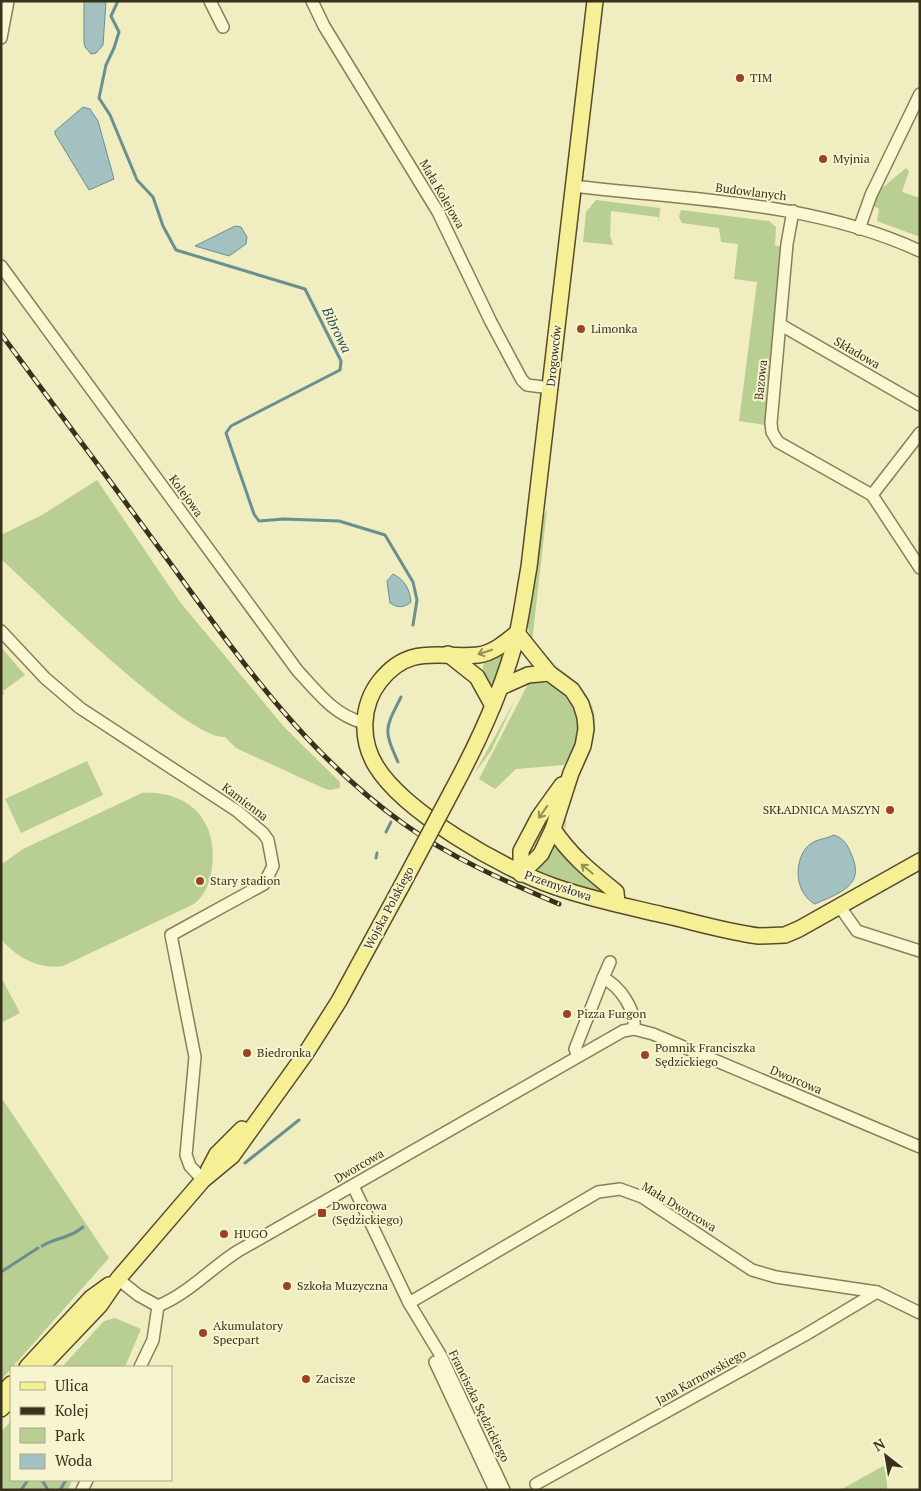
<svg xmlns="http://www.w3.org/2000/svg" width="921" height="1491" font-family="'PT Serif',serif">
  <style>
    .green { fill: #b8ce93 }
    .water { fill: #a3c1c0; stroke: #6a8f90 }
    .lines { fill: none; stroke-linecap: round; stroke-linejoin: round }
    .stream { stroke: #6a8f90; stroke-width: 3 }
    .minor-casing { stroke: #897f57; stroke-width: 14 }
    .major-casing { stroke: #574b2c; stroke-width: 18 }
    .minor { stroke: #faf8d3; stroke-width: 11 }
    .major { stroke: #f5ef95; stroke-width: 15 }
    .rail-casing { stroke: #38311c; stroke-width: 5 }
    .rail { stroke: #f7f5d0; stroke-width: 3; stroke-dasharray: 9; stroke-linecap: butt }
    .major-bridge-casing { stroke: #574b2c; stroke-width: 18; stroke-linecap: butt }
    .major-bridge { stroke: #f5ef95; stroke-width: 15 }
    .oneway { stroke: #969058 }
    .poi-dot { fill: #9b4224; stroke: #f7f5d0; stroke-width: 2 }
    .labels { text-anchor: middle; stroke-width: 4; stroke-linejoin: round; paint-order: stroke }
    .poi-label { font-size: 12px; fill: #38311c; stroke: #f7f5d0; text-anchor: start }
    .street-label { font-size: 12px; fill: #38311c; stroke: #f7f5d0 }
    .water-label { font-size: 14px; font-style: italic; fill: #2b5059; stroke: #f7f5d0 }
  </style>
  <rect width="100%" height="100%" fill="#f0edc0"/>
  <g class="green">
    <polygon points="906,168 909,171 902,192 920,198 920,237 877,221 879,209 872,205 881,189"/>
    <polygon points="596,200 660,208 659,222 658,217 611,211 610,236 613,245 583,242 586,212"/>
    <polygon points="681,210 769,221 776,227 775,245 782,247 766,396 766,425 739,421 757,282 734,279 738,244 721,242 719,228 682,223 679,217"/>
    <path d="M97,480L180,602L285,728L340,782V788L330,790L323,788L236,748L225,737C187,740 35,590 1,559V535L42,515Z"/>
    <polygon points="547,509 532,642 527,625 544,517"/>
    <polygon points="1,647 25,675 3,691 4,694 1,696"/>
    <polygon points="504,651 505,653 491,691 481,676 485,658"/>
    <path d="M543,651C554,668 575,676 586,694C616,744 561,782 566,830C550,807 612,746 587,700C577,679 556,666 538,652Z"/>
    <path d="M530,680C562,681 584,708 577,740C575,749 569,757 564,765L516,769L495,789L479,779Z"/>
    <polygon points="515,700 491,751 474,774"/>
    <polygon points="87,761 103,795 21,833 5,799"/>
    <path d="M142,793C189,790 218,821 212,867C210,882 206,894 194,904L63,966C39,970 16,957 1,939L2,864L23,849Z"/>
    <polygon points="553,835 609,892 605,896 535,873"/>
    <polygon points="1,977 20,1013 1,1023"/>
    <polygon points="1,1097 109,1258 1,1380"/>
    <polygon points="115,1318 141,1329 125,1367 62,1367 104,1321"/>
    <polygon points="11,1421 11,1480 72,1480 68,1490 1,1490 1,1432"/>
    <polygon points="887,1464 887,1490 840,1490"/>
  </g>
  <g class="water">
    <polygon points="84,1 106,1 103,45 96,53 91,54 85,47 84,42"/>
    <polygon points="83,107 90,109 98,121 114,179 89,190 55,134 55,131"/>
    <polygon points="235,226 241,227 247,237 246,244 229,256 195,246"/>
    <path d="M393,574C405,580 410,590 411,602C404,608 398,608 390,603L387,581Z"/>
    <path d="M834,835C845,839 848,846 852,856C865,886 839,893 815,904C796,894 793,865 806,848C815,838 824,840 834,835Z"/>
  </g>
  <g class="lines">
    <g class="stream">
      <polyline points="118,1 111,16 119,32 114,48 106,65 99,98 110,115 137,180 153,197 163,226 176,250 305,289 341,361 340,370 231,426 226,433 254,514 259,521 284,519 339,521 385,535 413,582 417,600 413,625"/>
      <path d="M398,762C383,729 385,729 401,697"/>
      <polyline points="386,832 391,822"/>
      <polyline points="376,858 377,853"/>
      <polyline points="245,1163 299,1120"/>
      <path d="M42,1246C57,1237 69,1239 83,1227"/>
      <polyline points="1,1272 38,1248"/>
      <polyline points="42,1480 48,1490"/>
      <polyline points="21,1490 28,1480"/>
      <polyline points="60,1490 66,1480"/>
    </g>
    <g class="minor-casing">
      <g id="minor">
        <polyline points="210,1 223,27"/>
        <polyline points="312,1 324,26 438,212 491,322 522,380 527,385 551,388"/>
        <polyline points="1,38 8,1"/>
        <path d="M573,186C689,200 812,201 920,251"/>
        <polyline points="793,211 787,244 771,423 772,432 778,442 872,495 920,568"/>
        <polyline points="859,229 871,195 920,94"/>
        <path d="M1,266L297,670C318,693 334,715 364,723"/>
        <polyline points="781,325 920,405"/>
        <polyline points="872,495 920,433"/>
        <polyline points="1,631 45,678 80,708 237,811 263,833 268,840 273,866 264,884 171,935 195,1057 186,1155 190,1166 203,1180"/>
        <polyline points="840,907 857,931 920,951"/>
        <polyline points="603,978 610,962"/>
        <path d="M578,1056L575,1049L603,978C620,986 636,1010 634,1029"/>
        <polyline points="353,1186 409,1303 441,1356 504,1490"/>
        <path d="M118,1279L138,1295L158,1306C188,1294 211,1268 238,1251L623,1031L634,1029L653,1034L920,1147"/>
        <polyline points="409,1303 598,1192 620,1189 642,1197 752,1270 776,1277 877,1292 920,1313"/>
        <polyline points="435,1362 495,1490"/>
        <polyline points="140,1367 153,1340 158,1306"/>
        <polyline points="536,1484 805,1335 877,1292"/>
        <polyline points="82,1490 87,1480"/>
      </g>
    </g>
    <g class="major-casing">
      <g id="major">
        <path d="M517,633C506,642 493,653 478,655C440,659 410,643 380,681C361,705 360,740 376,766C404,812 503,869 553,886C589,899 626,906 663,915C695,922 727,932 759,936L785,935L799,929L920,861"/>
        <path d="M517,633L549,673L572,690L581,704L585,717L586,729L583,746L571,773L553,829C570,855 591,872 616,892L617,904"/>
        <polyline points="448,654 477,677 493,706"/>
        <polyline points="501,687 528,675 549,673"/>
        <path d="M452,791C479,741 503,690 517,635C522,612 525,589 529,567L595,1"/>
        <polyline points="521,874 521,851 539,817 562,785"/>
        <polyline points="521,874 541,854 553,829"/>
        <polyline points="208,1171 217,1154 242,1129"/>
        <polyline points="27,1367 91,1298 109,1285"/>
        <polyline points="41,1367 100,1305 118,1279 203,1180 232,1156 306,1053 339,1001 401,887"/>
        <polyline points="1,1395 11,1384"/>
        <polyline points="1,1409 11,1399"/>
      </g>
    </g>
    <use href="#minor" class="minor"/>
    <use href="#major" class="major"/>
    <g class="rail-casing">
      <path id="rail" d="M1,334C59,412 116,489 173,567C241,661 308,756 404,824C451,858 505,881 559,904"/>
    </g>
    <use href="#rail" class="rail"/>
    <g class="major-bridge-casing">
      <polyline id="major-bridge" points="401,887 452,791"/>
    </g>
    <use href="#major-bridge" class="major-bridge"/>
  </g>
  <defs><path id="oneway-shaft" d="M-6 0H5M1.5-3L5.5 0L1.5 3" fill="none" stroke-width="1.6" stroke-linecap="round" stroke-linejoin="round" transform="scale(1.25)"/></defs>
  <g class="oneway">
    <use href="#oneway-shaft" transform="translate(485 652) rotate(162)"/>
    <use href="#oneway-shaft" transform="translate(543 812) rotate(125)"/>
    <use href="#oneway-shaft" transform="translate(587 869) rotate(-141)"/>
  </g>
  <g class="poi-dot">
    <circle cx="740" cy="78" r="5"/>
    <circle cx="823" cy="159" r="5"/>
    <circle cx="581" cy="329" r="5"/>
    <circle cx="890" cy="810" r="5"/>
    <circle cx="200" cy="881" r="5"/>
    <circle cx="567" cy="1014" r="5"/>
    <circle cx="247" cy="1053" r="5"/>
    <circle cx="645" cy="1055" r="5"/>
    <rect x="317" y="1208" width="10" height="10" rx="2.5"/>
    <circle cx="224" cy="1234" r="5"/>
    <circle cx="287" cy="1286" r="5"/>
    <circle cx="203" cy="1333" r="5"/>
    <circle cx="306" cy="1379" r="5"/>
  </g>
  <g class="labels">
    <g class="poi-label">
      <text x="750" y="82">TIM</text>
      <text x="833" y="163">Myjnia</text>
      <text x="591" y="333">Limonka</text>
      <text x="880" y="814" text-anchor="end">SKŁADNICA MASZYN</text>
      <text x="210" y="885">Stary stadion</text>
      <text x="577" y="1018">Pizza Furgon</text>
      <text x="655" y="1052">Pomnik Franciszka<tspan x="655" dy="14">Sędzickiego</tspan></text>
      <text x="257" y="1057">Biedronka</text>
      <text x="332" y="1210">Dworcowa<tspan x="332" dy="14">(Sędzickiego)</tspan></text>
      <text x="234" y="1238">HUGO</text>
      <text x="297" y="1290">Szkoła Muzyczna</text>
      <text x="213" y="1330">Akumulatory<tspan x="213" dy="14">Specpart</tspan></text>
      <text x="316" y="1383">Zacisze</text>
    </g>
    <g class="street-label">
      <text transform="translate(751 192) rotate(7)" y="4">Budowlanych</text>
      <text transform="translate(442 194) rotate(60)" y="4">Mała Kolejowa</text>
      <text transform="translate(857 353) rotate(30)" y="4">Składowa</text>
      <text transform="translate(554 356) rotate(-84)" y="4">Drogowców</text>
      <text transform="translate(761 380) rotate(-84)" y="4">Bazowa</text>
      <text transform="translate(186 496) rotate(54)" y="4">Kolejowa</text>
      <text transform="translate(245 802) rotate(37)" y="4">Kamienna</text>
      <text transform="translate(558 886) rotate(19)" y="4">Przemysłowa</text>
      <text transform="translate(389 908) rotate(-62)" y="4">Wojska Polskiego</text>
      <text transform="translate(796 1080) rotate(23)" y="4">Dworcowa</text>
      <text transform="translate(359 1166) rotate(-30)" y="4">Dworcowa</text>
      <text transform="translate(679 1207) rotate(31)" y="4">Mała Dworcowa</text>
      <text transform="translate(701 1377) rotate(-29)" y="4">Jana Karnowskiego</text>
      <text transform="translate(479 1406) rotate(64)" y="4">Franciszka Sędzickiego</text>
    </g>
    <g class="water-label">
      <text transform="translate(337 330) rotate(64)" y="5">Bibrowa</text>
    </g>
  </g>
  <rect width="921" height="1491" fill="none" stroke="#38311c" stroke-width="5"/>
  <rect x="10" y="1366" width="162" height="115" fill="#f7f5d0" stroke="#aba788"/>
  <rect x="20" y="1382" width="25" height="8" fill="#f5ef95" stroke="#aba788"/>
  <text x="55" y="1391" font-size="15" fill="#38311c">Ulica</text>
  <rect x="20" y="1407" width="25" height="8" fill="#38311c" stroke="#aba788"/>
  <text x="55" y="1416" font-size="15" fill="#38311c">Kolej</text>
  <rect x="20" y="1428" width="25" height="15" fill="#b8ce93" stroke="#aba788"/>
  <text x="55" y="1441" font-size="15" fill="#38311c">Park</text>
  <rect x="20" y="1454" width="25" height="15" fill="#a3c1c0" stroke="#aba788"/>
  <text x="55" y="1466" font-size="15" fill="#38311c">Woda</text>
  <g transform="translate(886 1456) rotate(329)" stroke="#f7f5d0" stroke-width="4" paint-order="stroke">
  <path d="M0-4L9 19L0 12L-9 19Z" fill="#38311c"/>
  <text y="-8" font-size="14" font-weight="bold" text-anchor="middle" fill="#38311c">N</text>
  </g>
</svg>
